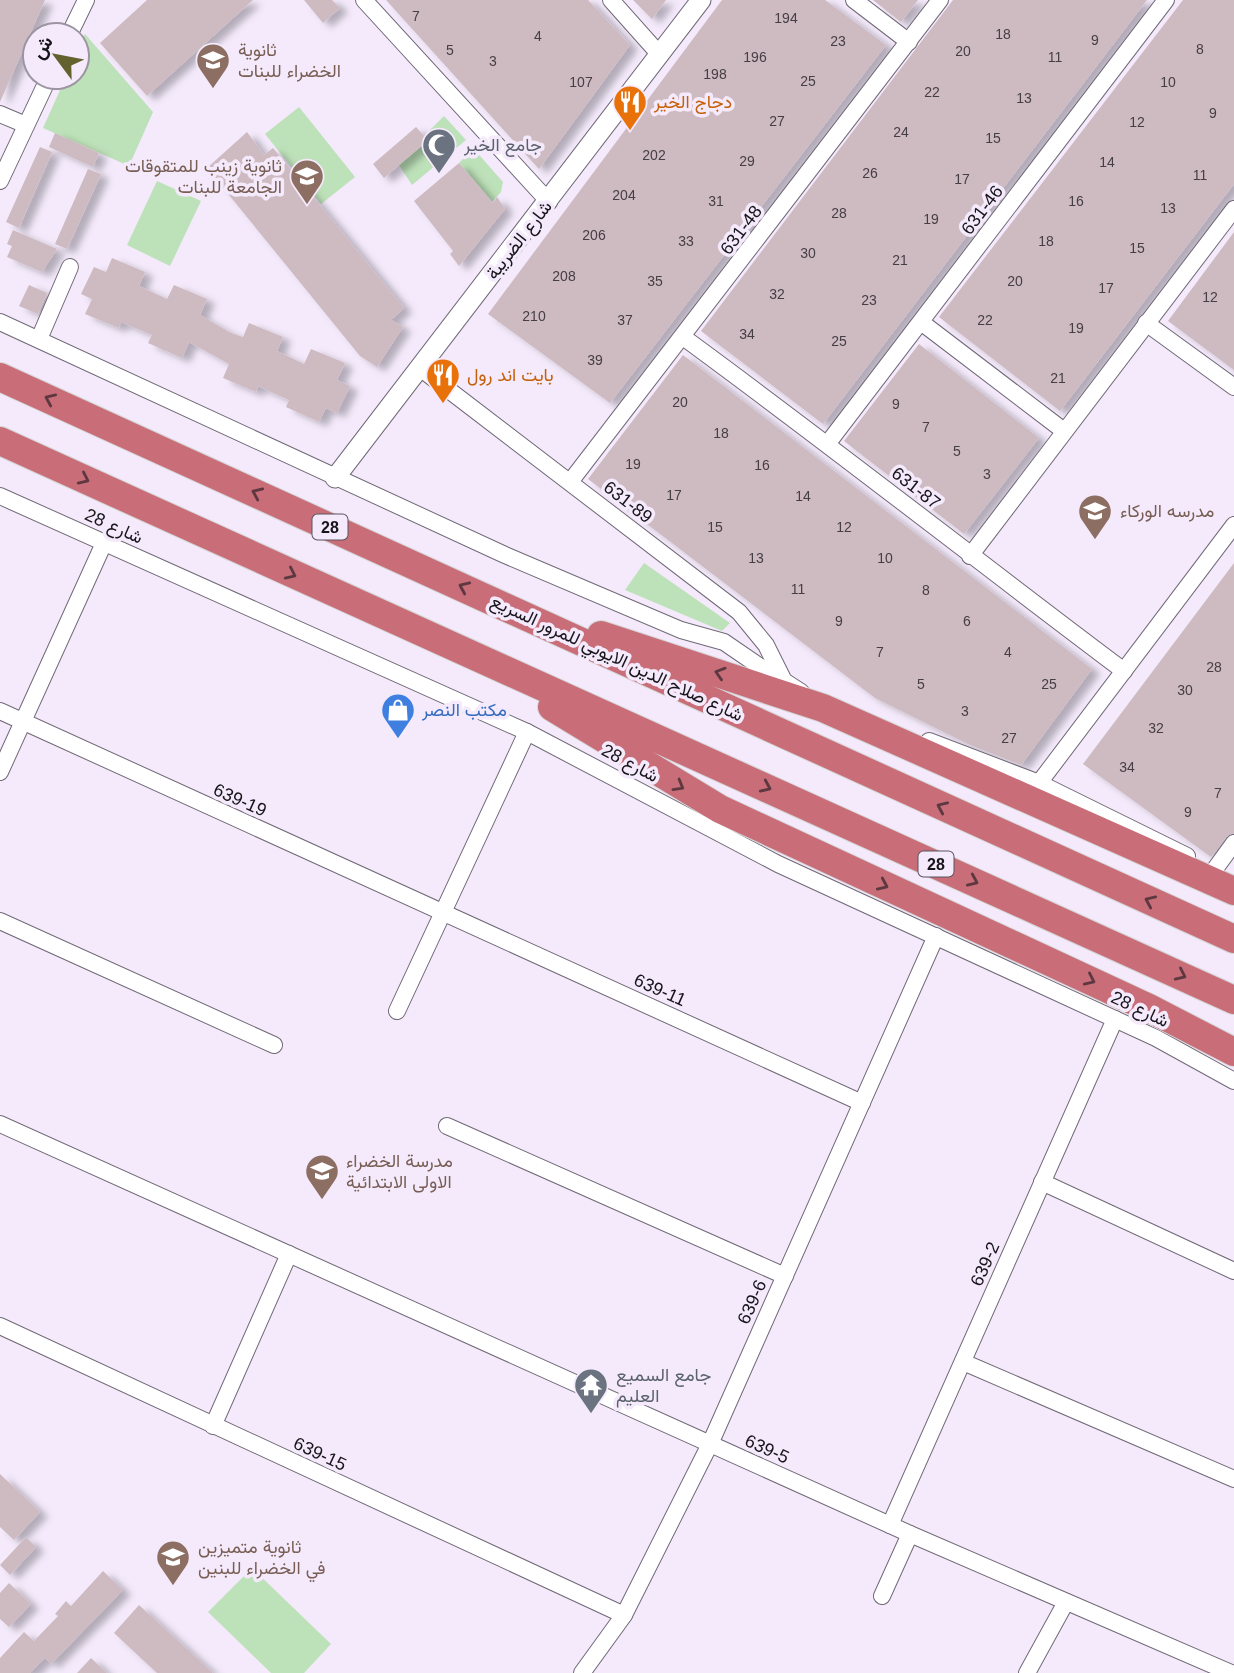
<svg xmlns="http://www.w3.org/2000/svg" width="1234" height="1673" font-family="Helvetica,Vazirmatn,sans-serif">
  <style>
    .green { fill: #bde1b9 }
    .building { fill: #cebac1; filter: url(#shadow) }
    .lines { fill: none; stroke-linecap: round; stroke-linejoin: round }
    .minor-casing { stroke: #716977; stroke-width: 18 }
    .tertiary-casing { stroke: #716977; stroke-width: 21 }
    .motorway-casing { stroke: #d5d5d6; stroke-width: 30 }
    .minor { stroke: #fff; stroke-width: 16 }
    .tertiary { stroke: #fff; stroke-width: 19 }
    .motorway { stroke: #c96e78; stroke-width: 28 }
    .oneway { stroke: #5e3840 }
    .labels { text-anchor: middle; stroke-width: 7; stroke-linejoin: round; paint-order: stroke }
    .number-label { font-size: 14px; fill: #453e44 }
    .shield { fill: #f4eafb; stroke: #59545e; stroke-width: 2 }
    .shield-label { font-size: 16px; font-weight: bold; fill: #17141a }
    .education-label { font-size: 18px; fill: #785e54; stroke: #f4eafb; text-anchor: start }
    .food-label { font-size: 18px; fill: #c56008; stroke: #f4eafb; text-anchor: start }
    .worship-label { font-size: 18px; fill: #5b616d; stroke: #f4eafb; text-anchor: start }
    .street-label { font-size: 18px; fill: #17141a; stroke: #f4eafb }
    .shop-label { font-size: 18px; fill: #366cbe; stroke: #f4eafb; text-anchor: start }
  </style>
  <defs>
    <filter id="shadow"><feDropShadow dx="8" dy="4.5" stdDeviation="3.5" flood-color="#0004"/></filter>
  </defs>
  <rect width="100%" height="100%" fill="#f4eafb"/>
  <g class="green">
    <polygon points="85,34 153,112 129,166 43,128 66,77 77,77 77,51"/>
    <polygon points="299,107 355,177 321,204 265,134"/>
    <polygon points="444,116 466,140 412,185 399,165 428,141 424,136"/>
    <polygon points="473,148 503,182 501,192 492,202 459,163"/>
    <polygon points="157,181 201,201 170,266 127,245"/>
    <polygon points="644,563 730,623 722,631 625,590"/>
    <polygon points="252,1568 331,1644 304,1673 271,1673 208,1612"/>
  </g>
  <g class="building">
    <polygon points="0,0 45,0 0,102"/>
    <polygon points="147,0 253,0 147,96 100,43"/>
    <polygon points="304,0 332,0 340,8 323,23"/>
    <polygon points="386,0 588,0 630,45 539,169"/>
    <polygon points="633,0 666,0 652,19"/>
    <polygon points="722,0 825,0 886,45 610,403 488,314"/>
    <polygon points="873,0 918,0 901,22"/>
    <polygon points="953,0 1147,0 823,424 701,331"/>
    <polygon points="1183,0 1234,0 1234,184 1060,411 939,317"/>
    <polygon points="416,127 428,140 384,178 373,164"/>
    <polygon points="247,132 264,155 273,148 404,308 391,320 403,327 377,367 360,356 207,168"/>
    <polygon points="55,133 99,153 93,167 49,147"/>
    <polygon points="40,147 52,152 19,228 6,222"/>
    <polygon points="459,163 493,203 497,197 505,209 459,266 450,254 453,251 414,201"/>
    <polygon points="88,169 101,174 67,249 55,244"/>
    <polygon points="13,230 57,249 42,272 7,257 12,246 7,244"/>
    <polygon points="1234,232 1234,370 1168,321"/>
    <polygon points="112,258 145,272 139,286 167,299 174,285 207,299 200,315 231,333 243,337 249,323 283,337 277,351 304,364 311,349 345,363 337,380 350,386 337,413 326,408 319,422 286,407 289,400 258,386 256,392 223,378 229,364 189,342 182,358 148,343 152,335 121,322 119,328 85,314 92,299 81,294 94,267 106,272"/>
    <polygon points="29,285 47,293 38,314 19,306"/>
    <polygon points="919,344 1039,438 964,534 844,441"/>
    <polygon points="683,355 1092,669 1021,765 970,745 875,698 588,479"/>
    <polygon points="1234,563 1234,833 1226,837 1211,857 1083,764"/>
    <polygon points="0,1474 40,1512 14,1540 0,1527"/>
    <polygon points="26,1537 36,1547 10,1575 0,1565"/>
    <polygon points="103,1571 123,1590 51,1664 45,1658 30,1673 0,1673 0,1658 24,1632 34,1641 58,1616 55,1614 66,1601 71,1606"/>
    <polygon points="9,1583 31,1604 9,1627 0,1619 0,1593"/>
    <polygon points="139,1605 213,1673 157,1673 114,1633"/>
    <polygon points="91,1658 107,1673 77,1673"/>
  </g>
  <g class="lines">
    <g class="minor-casing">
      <g id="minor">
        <polyline points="364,0 549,202"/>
        <polyline points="611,0 660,55"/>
        <polyline points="854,0 909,42"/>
        <polyline points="69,35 86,0"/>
        <polyline points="0,114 26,125"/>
        <polyline points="0,181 49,77"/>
        <polyline points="0,322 505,555 681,630 724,642 781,681"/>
        <polyline points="921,322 1064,431"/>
        <polyline points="1146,323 1234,387"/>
        <path d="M683,337C832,446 976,560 1124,671"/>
        <polyline points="39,339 70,267"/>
        <polyline points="420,368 739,612 766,645 784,681 801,692"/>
        <polyline points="828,443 1166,0"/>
        <polyline points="570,482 940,0"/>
        <polyline points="0,496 527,732 778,864 1156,1038 1234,1081"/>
        <polyline points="970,556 1234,209"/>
        <polyline points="0,711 862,1103"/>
        <polyline points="929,741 1039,783 1187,856"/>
        <polyline points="0,772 104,543"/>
        <polyline points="1039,783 1234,525"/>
        <polyline points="1215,869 1234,843"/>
        <polyline points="0,921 274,1045"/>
        <polyline points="397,1011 527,732"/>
        <polyline points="0,1124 910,1534 1231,1673"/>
        <polyline points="447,1126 785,1276"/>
        <polyline points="1042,1182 1234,1271"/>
        <polyline points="0,1326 624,1615"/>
        <polyline points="963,1362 1234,1479"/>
        <polyline points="213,1426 289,1254"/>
        <polyline points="890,1525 1115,1019"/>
        <polyline points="882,1596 910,1534"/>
        <polyline points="582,1673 624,1615 710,1444 936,936"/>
        <polyline points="1027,1673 1066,1602"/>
      </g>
    </g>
    <g class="tertiary-casing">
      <polyline id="tertiary" points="335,478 701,0"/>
    </g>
    <g class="motorway-casing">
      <g id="motorway">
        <polyline points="0,377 1234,939"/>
        <polyline points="0,441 1234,1000"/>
        <polyline points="601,635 823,708 1234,891"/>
        <polyline points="552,707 720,809 1149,1008 1234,1052"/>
      </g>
    </g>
    <use href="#minor" class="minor"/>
    <use href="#tertiary" class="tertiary"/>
    <use href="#motorway" class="motorway"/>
  </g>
  <defs><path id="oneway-chevron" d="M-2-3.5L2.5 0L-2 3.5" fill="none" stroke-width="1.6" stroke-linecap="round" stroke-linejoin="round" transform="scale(1.75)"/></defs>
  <g class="oneway">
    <use href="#oneway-chevron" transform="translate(50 399) rotate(-156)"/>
    <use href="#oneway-chevron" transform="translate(84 479) rotate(25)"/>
    <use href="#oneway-chevron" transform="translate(257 493) rotate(-156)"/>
    <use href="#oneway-chevron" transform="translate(291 574) rotate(25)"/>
    <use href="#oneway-chevron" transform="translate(464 587) rotate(-156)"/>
    <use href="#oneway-chevron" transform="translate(720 673) rotate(-163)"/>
    <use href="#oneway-chevron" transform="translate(679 786) rotate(30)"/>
    <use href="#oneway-chevron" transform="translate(766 787) rotate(24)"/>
    <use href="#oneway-chevron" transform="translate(942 807) rotate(-156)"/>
    <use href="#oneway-chevron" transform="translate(973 881) rotate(24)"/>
    <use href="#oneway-chevron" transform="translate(883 885) rotate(24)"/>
    <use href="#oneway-chevron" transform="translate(1150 901) rotate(-156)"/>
    <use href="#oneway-chevron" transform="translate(1181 975) rotate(25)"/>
    <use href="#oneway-chevron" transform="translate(1090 980) rotate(25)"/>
  </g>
  <defs>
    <g id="school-pin" transform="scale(1.75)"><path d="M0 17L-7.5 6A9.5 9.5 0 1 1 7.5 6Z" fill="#8d6e63" stroke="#f4eafb"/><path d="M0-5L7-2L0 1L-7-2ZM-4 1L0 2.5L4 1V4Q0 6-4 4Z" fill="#fff"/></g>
    <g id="restaurant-pin" transform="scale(1.75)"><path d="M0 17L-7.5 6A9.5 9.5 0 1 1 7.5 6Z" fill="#e8710a" stroke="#f4eafb"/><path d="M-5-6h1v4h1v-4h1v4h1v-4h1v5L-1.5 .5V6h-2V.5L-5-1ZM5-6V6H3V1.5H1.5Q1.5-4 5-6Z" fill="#fff"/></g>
    <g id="mosque-pin" transform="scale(1.75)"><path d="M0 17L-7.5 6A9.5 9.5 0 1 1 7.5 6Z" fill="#6b7280" stroke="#f4eafb"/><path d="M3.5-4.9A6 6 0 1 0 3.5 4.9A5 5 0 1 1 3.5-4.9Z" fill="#fff"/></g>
    <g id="shop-pin" transform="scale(1.75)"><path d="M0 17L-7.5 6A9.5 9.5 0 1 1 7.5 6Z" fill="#3f7fe0" stroke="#f4eafb"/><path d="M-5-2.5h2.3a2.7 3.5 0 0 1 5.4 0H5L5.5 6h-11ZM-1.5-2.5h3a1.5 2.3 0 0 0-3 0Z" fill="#fff"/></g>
    <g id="temple-pin" transform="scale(1.75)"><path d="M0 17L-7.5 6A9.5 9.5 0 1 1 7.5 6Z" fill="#6b7280" stroke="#f4eafb"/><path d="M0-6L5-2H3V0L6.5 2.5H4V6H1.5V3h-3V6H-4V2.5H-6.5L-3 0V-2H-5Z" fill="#fff"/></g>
  </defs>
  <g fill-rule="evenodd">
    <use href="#school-pin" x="213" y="60"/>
    <use href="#restaurant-pin" x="630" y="102"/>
    <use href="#mosque-pin" x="439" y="145"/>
    <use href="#school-pin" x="307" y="176"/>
    <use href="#restaurant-pin" x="443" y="375"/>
    <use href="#school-pin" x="1095" y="511"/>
    <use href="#shop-pin" x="398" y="710"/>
    <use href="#school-pin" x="322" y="1171"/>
    <use href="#temple-pin" x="591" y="1385"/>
    <use href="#school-pin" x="173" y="1557"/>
  </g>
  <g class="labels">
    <g class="number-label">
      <text x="416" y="21">7</text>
      <text x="786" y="23">194</text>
      <text x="1003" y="39">18</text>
      <text x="538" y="41">4</text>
      <text x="1095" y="45">9</text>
      <text x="838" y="46">23</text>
      <text x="1200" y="54">8</text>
      <text x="450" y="55">5</text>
      <text x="963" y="56">20</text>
      <text x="755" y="62">196</text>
      <text x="1055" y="62">11</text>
      <text x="493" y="66">3</text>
      <text x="715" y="79">198</text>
      <text x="808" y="86">25</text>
      <text x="581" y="87">107</text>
      <text x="1168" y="87">10</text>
      <text x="932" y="97">22</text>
      <text x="1024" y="103">13</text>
      <text x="1213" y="118">9</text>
      <text x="777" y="126">27</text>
      <text x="1137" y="127">12</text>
      <text x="901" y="137">24</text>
      <text x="993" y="143">15</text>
      <text x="654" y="160">202</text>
      <text x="747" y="166">29</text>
      <text x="1107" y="167">14</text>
      <text x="870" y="178">26</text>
      <text x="1200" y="180">11</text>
      <text x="962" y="184">17</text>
      <text x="624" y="200">204</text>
      <text x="716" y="206">31</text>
      <text x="1076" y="206">16</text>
      <text x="1168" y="213">13</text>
      <text x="839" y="218">28</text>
      <text x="931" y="224">19</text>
      <text x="594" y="240">206</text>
      <text x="686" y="246">33</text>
      <text x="1046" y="246">18</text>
      <text x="1137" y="253">15</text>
      <text x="808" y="258">30</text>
      <text x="900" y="265">21</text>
      <text x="564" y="281">208</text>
      <text x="655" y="286">35</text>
      <text x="1015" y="286">20</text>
      <text x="1106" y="293">17</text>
      <text x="777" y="299">32</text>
      <text x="1210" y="302">12</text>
      <text x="869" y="305">23</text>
      <text x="534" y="321">210</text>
      <text x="625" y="325">37</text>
      <text x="985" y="325">22</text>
      <text x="1076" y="333">19</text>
      <text x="747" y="339">34</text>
      <text x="839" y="346">25</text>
      <text x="595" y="365">39</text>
      <text x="1058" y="383">21</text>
      <text x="680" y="407">20</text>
      <text x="896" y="409">9</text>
      <text x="926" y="432">7</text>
      <text x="721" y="438">18</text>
      <text x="957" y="456">5</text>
      <text x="633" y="469">19</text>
      <text x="762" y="470">16</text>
      <text x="987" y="479">3</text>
      <text x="674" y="500">17</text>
      <text x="803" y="501">14</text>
      <text x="715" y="532">15</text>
      <text x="844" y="532">12</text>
      <text x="756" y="563">13</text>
      <text x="885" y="563">10</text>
      <text x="798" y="594">11</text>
      <text x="926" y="595">8</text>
      <text x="839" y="626">9</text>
      <text x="967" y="626">6</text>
      <text x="880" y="657">7</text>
      <text x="1008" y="657">4</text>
      <text x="1214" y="672">28</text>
      <text x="921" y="689">5</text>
      <text x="1049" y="689">25</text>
      <text x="1185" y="695">30</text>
      <text x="965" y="716">3</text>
      <text x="1156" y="733">32</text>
      <text x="1009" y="743">27</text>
      <text x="1127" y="772">34</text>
      <text x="1218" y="798">7</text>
      <text x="1188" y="817">9</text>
    </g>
    <g class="shield">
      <rect x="312.5" y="514.5" width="35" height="25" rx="5"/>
      <rect x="918.5" y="851.5" width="35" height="25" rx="5"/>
    </g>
    <g class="shield-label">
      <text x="330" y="533">28</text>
      <text x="936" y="870">28</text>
    </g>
    <g class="education-label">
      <text x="238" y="56">ثانوية<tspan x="238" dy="21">الخضراء للبنات</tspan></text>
      <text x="282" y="172" text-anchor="end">ثانوية زينب للمتقوقات<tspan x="282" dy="21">الجامعة للبنات</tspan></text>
      <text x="1120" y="517">مدرسه الوركاء</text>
      <text x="346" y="1167">مدرسة الخضراء<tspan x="346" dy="21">الاولى الابتدائية</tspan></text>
      <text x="198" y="1553">ثانوية متميزين<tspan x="198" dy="21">في الخضراء للبنين</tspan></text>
    </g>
    <g class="food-label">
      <text x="654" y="108">دجاج الخير</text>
      <text x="467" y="381">بايت اند رول</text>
    </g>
    <g class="worship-label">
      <text x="464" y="151">جامع الخير</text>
      <text x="616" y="1381">جامع السميع<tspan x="616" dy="21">العليم</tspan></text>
    </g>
    <g class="street-label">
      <text transform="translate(982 210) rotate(-53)" y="6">631-46</text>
      <text transform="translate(741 230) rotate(-53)" y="6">631-48</text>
      <text transform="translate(519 240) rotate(-52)" y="6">شارع الضريبة</text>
      <text transform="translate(916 488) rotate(38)" y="6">631-87</text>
      <text transform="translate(628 502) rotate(38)" y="6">631-89</text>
      <text transform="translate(114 526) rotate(24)" y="6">شارع 28</text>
      <text transform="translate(617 658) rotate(25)" y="6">شارع صلاح الدين الايوبي للمرور السريع</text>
      <text transform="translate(630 763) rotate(28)" y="6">شارع 28</text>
      <text transform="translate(240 800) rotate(24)" y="6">639-19</text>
      <text transform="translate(660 990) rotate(24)" y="6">639-11</text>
      <text transform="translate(1140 1009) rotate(25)" y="6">شارع 28</text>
      <text transform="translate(985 1264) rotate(-66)" y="6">639-2</text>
      <text transform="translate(752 1302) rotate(-66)" y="6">639-6</text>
      <text transform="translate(767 1449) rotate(24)" y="6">639-5</text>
      <text transform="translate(320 1454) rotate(25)" y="6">639-15</text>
    </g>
    <g class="shop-label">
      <text x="422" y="716">مكتب النصر</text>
    </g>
  </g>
  <g transform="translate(56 56) rotate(302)"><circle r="33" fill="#f4eafb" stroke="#9c94a1" stroke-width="2"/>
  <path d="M0-5L12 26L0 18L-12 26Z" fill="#63622f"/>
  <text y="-10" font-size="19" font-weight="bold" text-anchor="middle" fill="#17141a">ش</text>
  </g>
</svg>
